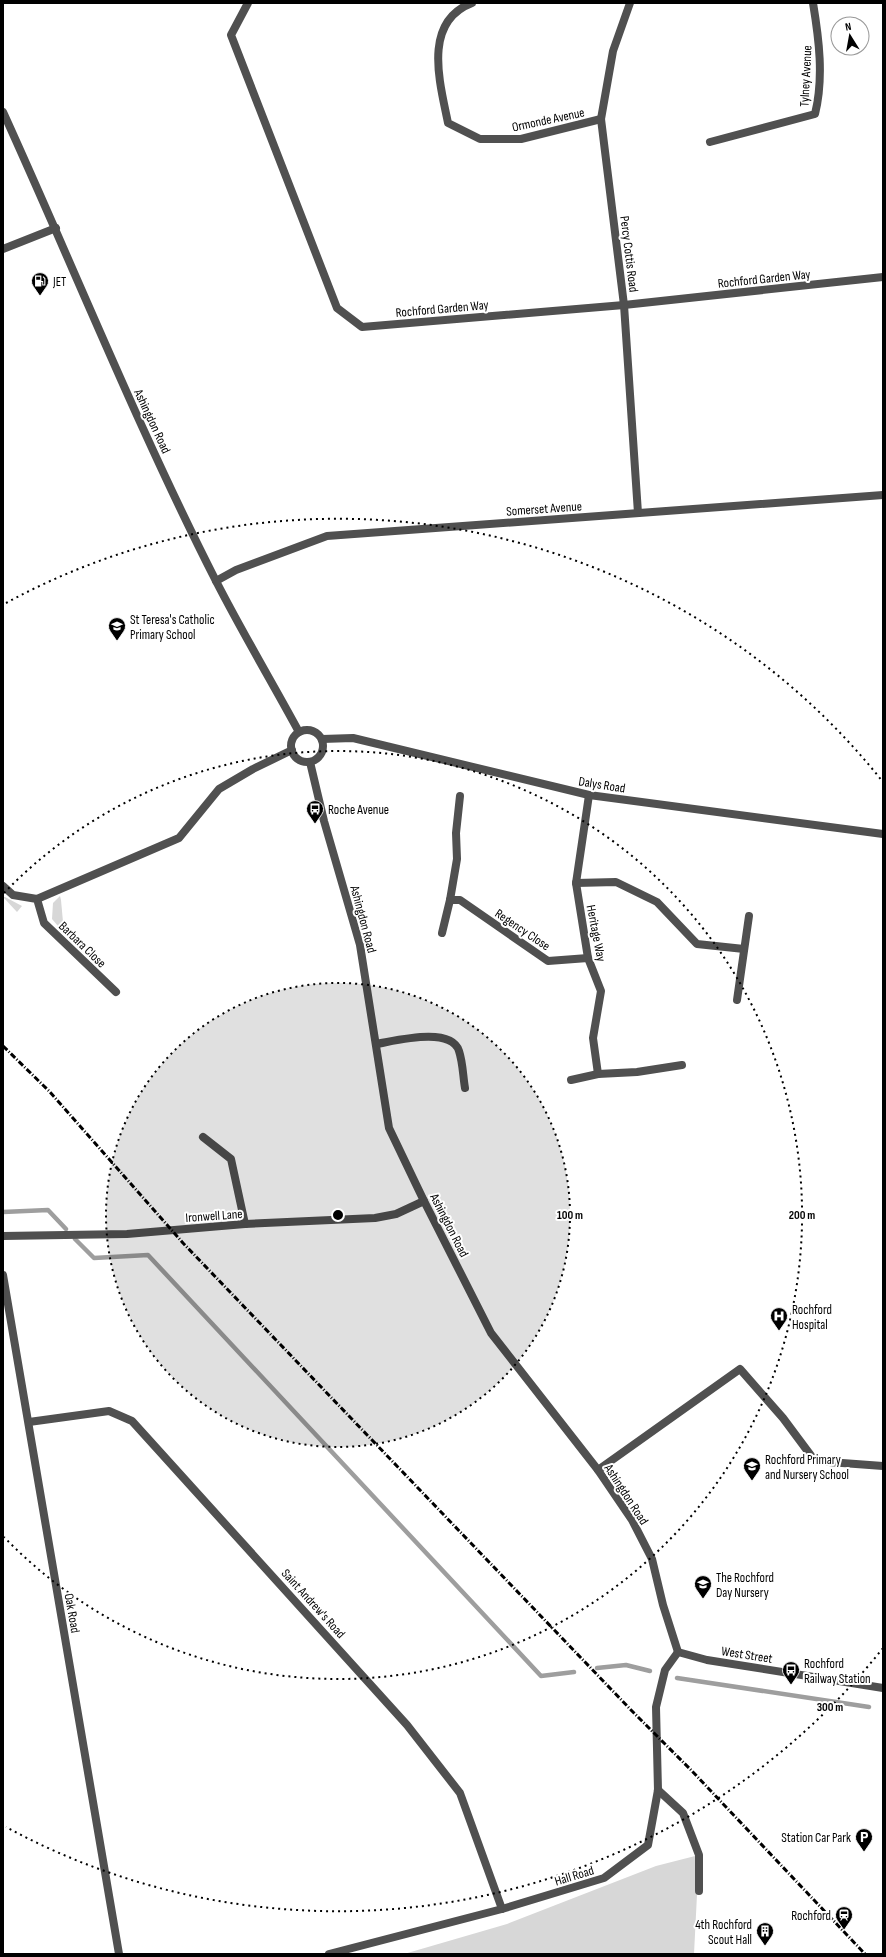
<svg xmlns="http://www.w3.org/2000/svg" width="886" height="1957" font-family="'Sofia Sans Condensed',sans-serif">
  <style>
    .green { fill: #d7d7d7 }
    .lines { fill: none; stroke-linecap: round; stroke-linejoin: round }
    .stream { stroke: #9e9e9e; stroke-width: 4.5 }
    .minor { stroke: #505050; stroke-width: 8 }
    .tertiary { stroke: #505050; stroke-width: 8 }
    .rail { stroke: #000; stroke-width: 3; stroke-dasharray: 6 2 1 2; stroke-linecap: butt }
    .ring { fill: none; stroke: #000; stroke-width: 2; stroke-dasharray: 2 4 }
    .labels { text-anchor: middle; stroke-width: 4; stroke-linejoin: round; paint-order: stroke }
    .street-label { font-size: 13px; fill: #000; stroke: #fff }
    .poi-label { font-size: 13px; fill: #000; stroke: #fff; text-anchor: start }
    .centre { fill: #000; stroke: #fff; stroke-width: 2 }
    .ring-label { font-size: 12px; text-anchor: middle; font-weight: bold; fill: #000; stroke: #fff; stroke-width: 4; stroke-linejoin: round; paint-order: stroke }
  </style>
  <rect width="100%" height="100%" fill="#fff"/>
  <g class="green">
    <polygon points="60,896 61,900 64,933 52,919 53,903"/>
    <polygon points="3,897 5,897 22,906 17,912"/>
    <polygon points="699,1855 694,1954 404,1954 507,1924 656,1866"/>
  </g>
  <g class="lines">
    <g class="stream">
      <polyline points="3,1212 48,1210 66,1229"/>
      <polyline points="75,1239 94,1258 148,1255 541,1676 574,1672"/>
      <polyline points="597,1668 626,1665 650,1671"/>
      <polyline points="677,1678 869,1707"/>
    </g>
    <g class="minor">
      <polyline points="248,3 231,35 337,308 362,327 624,305 883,277"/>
      <path d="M472,3C422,22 440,83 448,123L480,139H521L601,119"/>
      <polyline points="630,3 613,51 601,119 624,305 638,513"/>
      <path d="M710,142L815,114C824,78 819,39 813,3"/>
      <polyline points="3,249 56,228"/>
      <polyline points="216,581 236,570 327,536 883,495"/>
      <polyline points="589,795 576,883 588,958 601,991 593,1038 598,1074"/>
      <polyline points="576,883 616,882 657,902 697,944 744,949"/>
      <polyline points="3,886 13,895 37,899 44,923 116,992"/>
      <polyline points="37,899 179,838 219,789 253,769 292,750"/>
      <polyline points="450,900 460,900 548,961 588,958"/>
      <polyline points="442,933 450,900 457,859 456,833 460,796"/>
      <polyline points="737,1000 749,916"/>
      <path d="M376,1044C395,1041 451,1026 459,1051C463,1063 463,1077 465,1088"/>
      <polyline points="571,1080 598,1074 637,1072 682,1065"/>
      <polyline points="203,1137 231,1159 245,1224"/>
      <polyline points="3,1236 127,1234 245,1224 375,1218 396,1214 424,1201"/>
      <polyline points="3,1275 119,1954"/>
      <polyline points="29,1422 109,1411 132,1421 407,1725 460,1793 502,1909"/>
      <polyline points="598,1470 740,1369 783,1418 815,1461 883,1466"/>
      <polyline points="658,1790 683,1813 699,1855 699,1891"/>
    </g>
    <g class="tertiary">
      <path d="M3,112C74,268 138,428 216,581C242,632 272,682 299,732"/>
      <circle cx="307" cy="746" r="16"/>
      <polyline points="322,739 353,738 589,795 883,834"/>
      <polyline points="310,762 324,821 360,945 389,1128 424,1201 491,1333 598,1470 632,1520 652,1559 663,1605 678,1652"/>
      <polyline points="678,1652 707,1660 883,1688"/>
      <polyline points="329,1954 502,1909 604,1878 648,1845 658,1790 656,1707 665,1670 678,1652"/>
    </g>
    <polyline class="rail" points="3,1046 50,1092 183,1243 631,1710 692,1771 865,1954"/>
  </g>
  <circle cx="338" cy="1215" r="232" fill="#000" fill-opacity=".12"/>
  <g class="ring">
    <circle cx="338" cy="1215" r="232"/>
    <path d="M4 893A464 464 0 1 1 4 1537"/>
    <path d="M883 1648A696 696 0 0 1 6 1827M6 603A696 696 0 0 1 883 782"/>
  </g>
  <defs>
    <g id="fuel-pin" transform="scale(0.9)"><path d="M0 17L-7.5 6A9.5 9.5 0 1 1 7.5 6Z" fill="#000" stroke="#fff"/><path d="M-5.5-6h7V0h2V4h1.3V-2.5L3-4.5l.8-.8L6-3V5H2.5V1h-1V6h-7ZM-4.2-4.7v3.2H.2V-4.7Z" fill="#fff"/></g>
    <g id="school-pin" transform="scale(0.9)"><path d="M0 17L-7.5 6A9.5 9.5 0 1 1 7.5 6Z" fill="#000" stroke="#fff"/><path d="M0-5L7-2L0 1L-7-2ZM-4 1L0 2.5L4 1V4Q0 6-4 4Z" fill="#fff"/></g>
    <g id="bus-pin" transform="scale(0.9)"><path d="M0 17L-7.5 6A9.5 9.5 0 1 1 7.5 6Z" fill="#000" stroke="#fff"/><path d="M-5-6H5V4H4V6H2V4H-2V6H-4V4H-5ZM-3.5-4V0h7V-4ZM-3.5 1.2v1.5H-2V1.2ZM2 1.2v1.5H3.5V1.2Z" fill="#fff"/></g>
    <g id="hospital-pin" transform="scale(0.9)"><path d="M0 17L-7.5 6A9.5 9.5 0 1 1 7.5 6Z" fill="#000" stroke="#fff"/><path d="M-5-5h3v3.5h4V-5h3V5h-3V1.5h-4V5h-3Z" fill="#fff"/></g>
    <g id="parking-pin" transform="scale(0.9)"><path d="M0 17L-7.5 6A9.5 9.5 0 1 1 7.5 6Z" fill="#000" stroke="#fff"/><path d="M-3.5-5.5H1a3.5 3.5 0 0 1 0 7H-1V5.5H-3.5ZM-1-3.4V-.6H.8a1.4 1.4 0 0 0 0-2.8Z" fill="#fff"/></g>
    <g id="station-pin" transform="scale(0.9)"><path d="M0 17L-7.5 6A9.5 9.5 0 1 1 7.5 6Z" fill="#000" stroke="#fff"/><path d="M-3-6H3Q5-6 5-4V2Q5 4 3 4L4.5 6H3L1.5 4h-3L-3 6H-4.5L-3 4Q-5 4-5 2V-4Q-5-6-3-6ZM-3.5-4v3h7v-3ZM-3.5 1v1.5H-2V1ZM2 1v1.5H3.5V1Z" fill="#fff"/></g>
    <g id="building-pin" transform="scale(0.9)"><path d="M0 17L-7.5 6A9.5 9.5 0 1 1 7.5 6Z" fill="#000" stroke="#fff"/><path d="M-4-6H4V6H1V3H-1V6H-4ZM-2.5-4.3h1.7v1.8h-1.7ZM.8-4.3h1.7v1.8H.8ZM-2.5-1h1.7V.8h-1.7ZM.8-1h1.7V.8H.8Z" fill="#fff"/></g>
  </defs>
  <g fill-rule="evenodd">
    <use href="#fuel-pin" x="40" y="281"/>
    <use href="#school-pin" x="117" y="626"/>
    <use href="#bus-pin" x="315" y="809"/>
    <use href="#hospital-pin" x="779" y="1316"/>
    <use href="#school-pin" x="752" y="1466"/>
    <use href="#school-pin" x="703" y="1584"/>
    <use href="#bus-pin" x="791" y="1670"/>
    <use href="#parking-pin" x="864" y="1837"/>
    <use href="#station-pin" x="844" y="1915"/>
    <use href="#building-pin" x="765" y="1931"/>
  </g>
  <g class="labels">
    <g class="street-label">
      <text transform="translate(805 76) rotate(-87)" y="5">Tylney Avenue</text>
      <text transform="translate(548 119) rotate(-12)" y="5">Ormonde Avenue</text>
      <text transform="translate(630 254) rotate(83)" y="5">Percy Cottis Road</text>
      <text transform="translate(764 278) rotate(-6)" y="5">Rochford Garden Way</text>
      <text transform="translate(442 308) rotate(-5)" y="5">Rochford Garden Way</text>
      <text transform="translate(153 421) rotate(65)" y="5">Ashingdon Road</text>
      <text transform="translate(544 508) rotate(-4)" y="5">Somerset Avenue</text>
      <text transform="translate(602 784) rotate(9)" y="5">Dalys Road</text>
      <text transform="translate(364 919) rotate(75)" y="5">Ashingdon Road</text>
      <text transform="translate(523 929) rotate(34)" y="5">Regency Close</text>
      <text transform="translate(597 933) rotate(79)" y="5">Heritage Way</text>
      <text transform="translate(83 944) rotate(44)" y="5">Barbara Close</text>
      <text transform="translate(214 1215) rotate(-4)" y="5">Ironwell Lane</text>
      <text transform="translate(450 1225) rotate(63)" y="5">Ashingdon Road</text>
      <text transform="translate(627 1494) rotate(57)" y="5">Ashingdon Road</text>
      <text transform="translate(314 1603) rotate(48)" y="5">Saint Andrew's Road</text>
      <text transform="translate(73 1613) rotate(80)" y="5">Oak Road</text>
      <text transform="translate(747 1654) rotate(9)" y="5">West Street</text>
      <text transform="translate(574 1875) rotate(-17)" y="5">Hall Road</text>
    </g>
    <g class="poi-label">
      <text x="53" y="286">JET</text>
      <text x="130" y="624">St Teresa's Catholic<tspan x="130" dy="15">Primary School</tspan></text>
      <text x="328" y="814">Roche Avenue</text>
      <text x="792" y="1314">Rochford<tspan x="792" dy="15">Hospital</tspan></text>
      <text x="765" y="1464">Rochford Primary<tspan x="765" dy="15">and Nursery School</tspan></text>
      <text x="716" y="1582">The Rochford<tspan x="716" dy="15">Day Nursery</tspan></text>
      <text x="804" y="1668">Rochford<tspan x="804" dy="15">Railway Station</tspan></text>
      <text x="851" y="1842" text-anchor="end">Station Car Park</text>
      <text x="831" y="1920" text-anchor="end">Rochford</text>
      <text x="752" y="1929" text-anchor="end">4th Rochford<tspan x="752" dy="15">Scout Hall</tspan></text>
    </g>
  </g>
  <circle cx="338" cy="1215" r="6" class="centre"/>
  <g class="ring-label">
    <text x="570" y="1219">100 m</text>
    <text x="802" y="1219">200 m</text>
    <text x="830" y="1711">300 m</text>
  </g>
  <rect width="886" height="1957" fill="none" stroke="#000000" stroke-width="8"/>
  <g transform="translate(850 36) rotate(349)"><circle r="19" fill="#ffffff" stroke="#999999"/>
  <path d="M0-3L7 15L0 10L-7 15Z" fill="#000000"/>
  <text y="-6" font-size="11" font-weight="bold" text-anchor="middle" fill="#000000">N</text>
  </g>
</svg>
